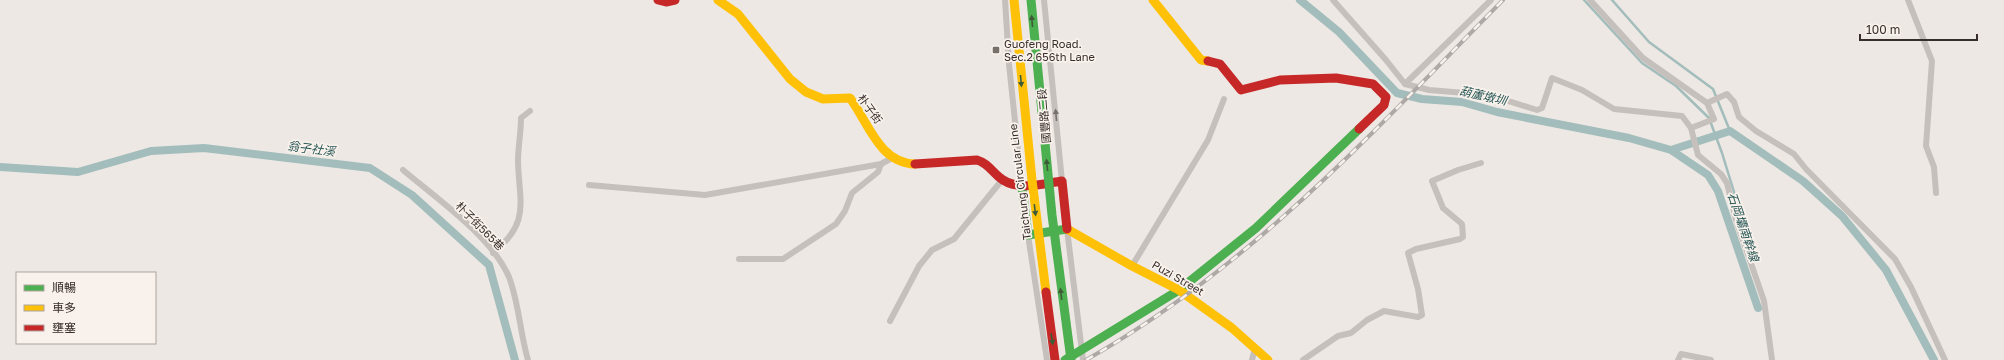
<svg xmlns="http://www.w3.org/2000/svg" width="2004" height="360" font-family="'Golos Text','Noto Sans TC',sans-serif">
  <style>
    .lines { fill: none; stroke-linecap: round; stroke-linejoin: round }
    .stream { stroke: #a2bdbb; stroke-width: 2.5 }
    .canal { stroke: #a2bdbb; stroke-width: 8 }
    .street { stroke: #c6c0bd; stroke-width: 6 }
    .fast { stroke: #4caf50; stroke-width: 9 }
    .slow { stroke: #ffc107; stroke-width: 9 }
    .jam { stroke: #c62828; stroke-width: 9 }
    .rail-casing { stroke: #aea9a7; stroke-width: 4 }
    .rail { stroke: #f9f2ec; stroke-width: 2.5; stroke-dasharray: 8; stroke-linecap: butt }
    .fast-bridge { stroke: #4caf50; stroke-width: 9 }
    .slow-bridge { stroke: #ffc107; stroke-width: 9 }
    .jam-bridge { stroke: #c62828; stroke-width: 9 }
    .oneway { fill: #3e5b38 }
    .oneway2 { fill: #77706d }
    .poi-dot { fill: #776f6c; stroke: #f9f2ec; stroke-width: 1.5 }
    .labels { text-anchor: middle; stroke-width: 3.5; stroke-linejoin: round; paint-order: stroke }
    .poi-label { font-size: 11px; fill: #372e2b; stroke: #f9f2ec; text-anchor: start }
    .street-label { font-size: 11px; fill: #372e2b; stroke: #f9f2ec }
    .water-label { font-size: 12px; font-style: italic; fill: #245554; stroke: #f9f2ec }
  </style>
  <rect width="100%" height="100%" fill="#ede8e4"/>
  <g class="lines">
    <g class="stream">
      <polyline points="1584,0 1642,63 1676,86 1709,118 1722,153 1742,218 1741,223"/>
      <polyline points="1612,0 1649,42 1713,89 1730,131"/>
    </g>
    <g class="canal">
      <polyline points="1300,0 1339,32 1397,93 1422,99 1462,102 1497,112 1629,138 1671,150 1708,175 1718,191 1758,308"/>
      <polyline points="1671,150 1730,131 1803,181 1842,216 1886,270 1934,360"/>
      <polyline points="0,167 78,172 151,151 204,148 370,168 412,195 489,265 515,360"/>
    </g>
    <g class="street">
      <polyline points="1005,0 1009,64 1022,188"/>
      <polyline points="1044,0 1062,181"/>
      <polyline points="1333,0 1386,60 1405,84 1429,90 1489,95 1537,110 1542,108 1552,78 1582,90 1614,109 1682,116 1691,128 1698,155 1721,174 1727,183 1736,220 1764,301 1772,360"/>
      <polyline points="1590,0 1643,58 1707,103 1714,119 1691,128"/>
      <polyline points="1908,0 1932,61 1926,146 1934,167 1936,193"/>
      <polyline points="1405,84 1491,0"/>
      <polyline points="1707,103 1727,94 1734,102 1739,117 1756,131 1794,154 1806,169 1895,259 1911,287 1945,360"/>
      <path d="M403,170C436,198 492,237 509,277C519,303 520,333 528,360"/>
      <polyline points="589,185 705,195 881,164 892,158"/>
      <polyline points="1067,229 1083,360"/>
      <polyline points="1028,235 1047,360"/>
      <path d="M493,253C531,222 519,203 518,161C518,147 521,133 521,118L530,111"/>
      <polyline points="739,259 783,259 836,224 845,211 852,193 878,172 881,164"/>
      <polyline points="1132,266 1208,140 1224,99"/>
      <polyline points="890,321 919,266 932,250 954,239 1002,180"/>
      <polyline points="1252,360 1255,348"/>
      <polyline points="1303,360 1338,336 1351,333 1367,320 1384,311 1418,317 1422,315 1418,289 1408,253 1416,249 1460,239 1463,237 1462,224 1443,208 1432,181 1458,170 1481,163"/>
      <polyline points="1678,360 1681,354 1711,360"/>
    </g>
    <g class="fast">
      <polyline points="1022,188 1028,235 1067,229"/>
      <polyline points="1065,360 1179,290 1256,228 1359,129"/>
    </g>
    <g class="slow">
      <path d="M718,0L738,14L790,79L806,92L823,99L850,98C868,122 879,163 915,164"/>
      <polyline points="1153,0 1201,60 1208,61"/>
      <polyline points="1067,229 1132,266 1179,290 1232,328 1268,360"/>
    </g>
    <g class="jam">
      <polyline points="658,0 666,2 675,0"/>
      <polyline points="1208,61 1220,64 1241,90 1280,80 1336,78 1373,84 1386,97 1384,105 1359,129"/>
      <path d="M915,164L977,160C987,163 991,170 999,177C1016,192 1042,184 1062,181L1067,229"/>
    </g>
    <g class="rail-casing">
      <path id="rail" d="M1086,360C1252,266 1371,134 1503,0"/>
    </g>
    <use href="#rail" class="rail"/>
    <polyline class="fast-bridge" points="1031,0 1052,215 1071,360"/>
    <polyline class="slow-bridge" points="1014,0 1032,180 1046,292"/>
    <polyline class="jam-bridge" points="1046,292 1055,360"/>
  </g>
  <defs><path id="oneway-solid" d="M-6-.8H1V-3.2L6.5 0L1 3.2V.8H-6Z"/></defs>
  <g class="oneway">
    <use href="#oneway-solid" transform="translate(1032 21) rotate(-95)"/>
    <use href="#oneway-solid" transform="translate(1021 81) rotate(85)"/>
    <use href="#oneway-solid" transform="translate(1047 165) rotate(-96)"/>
    <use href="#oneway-solid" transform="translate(1035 210) rotate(83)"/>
    <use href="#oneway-solid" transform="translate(1061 294) rotate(-97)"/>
    <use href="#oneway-solid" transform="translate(1052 339) rotate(81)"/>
  </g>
  <use class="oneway2" href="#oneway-solid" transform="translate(1056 115) rotate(-95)"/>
  <rect class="poi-dot" x="992" y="46" width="8" height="8" rx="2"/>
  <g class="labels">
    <g class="poi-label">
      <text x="1004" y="48">Guofeng Road.<tspan x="1004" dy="13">Sec.2 656th Lane</tspan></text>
    </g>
    <g class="street-label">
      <text transform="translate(870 109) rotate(54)" y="4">朴子街</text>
      <text transform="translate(1044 116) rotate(-95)" y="4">國豐路二段</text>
      <text transform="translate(1020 182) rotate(-97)" y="4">Taichung Circular Line</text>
      <text transform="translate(480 226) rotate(45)" y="4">朴子街565巷</text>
      <text transform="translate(1178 278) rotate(30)" y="4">Puzi Street</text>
    </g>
    <g class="water-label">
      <text transform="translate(1483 96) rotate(13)" y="4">葫蘆墩圳</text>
      <text transform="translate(311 149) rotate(7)" y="4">翁子社溪</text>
      <text transform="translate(1743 227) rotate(71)" y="4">石岡壩南幹線</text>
    </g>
  </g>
  <rect x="16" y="272" width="140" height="72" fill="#f9f2ec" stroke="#aba49f"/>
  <rect x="24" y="285" width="20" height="6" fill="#4caf50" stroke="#aba49f"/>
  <text x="52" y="292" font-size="12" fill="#372e2b">順暢</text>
  <rect x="24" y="305" width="20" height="6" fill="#ffc107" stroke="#aba49f"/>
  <text x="52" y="312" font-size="12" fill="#372e2b">車多</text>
  <rect x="24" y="325" width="20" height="6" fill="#c62828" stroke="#aba49f"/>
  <text x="52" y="332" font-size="12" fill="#372e2b">壅塞</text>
  <path d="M1860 34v6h117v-6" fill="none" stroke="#372e2b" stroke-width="2"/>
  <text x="1866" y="34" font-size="12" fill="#372e2b" stroke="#f9f2ec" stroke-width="3" paint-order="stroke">100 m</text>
</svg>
